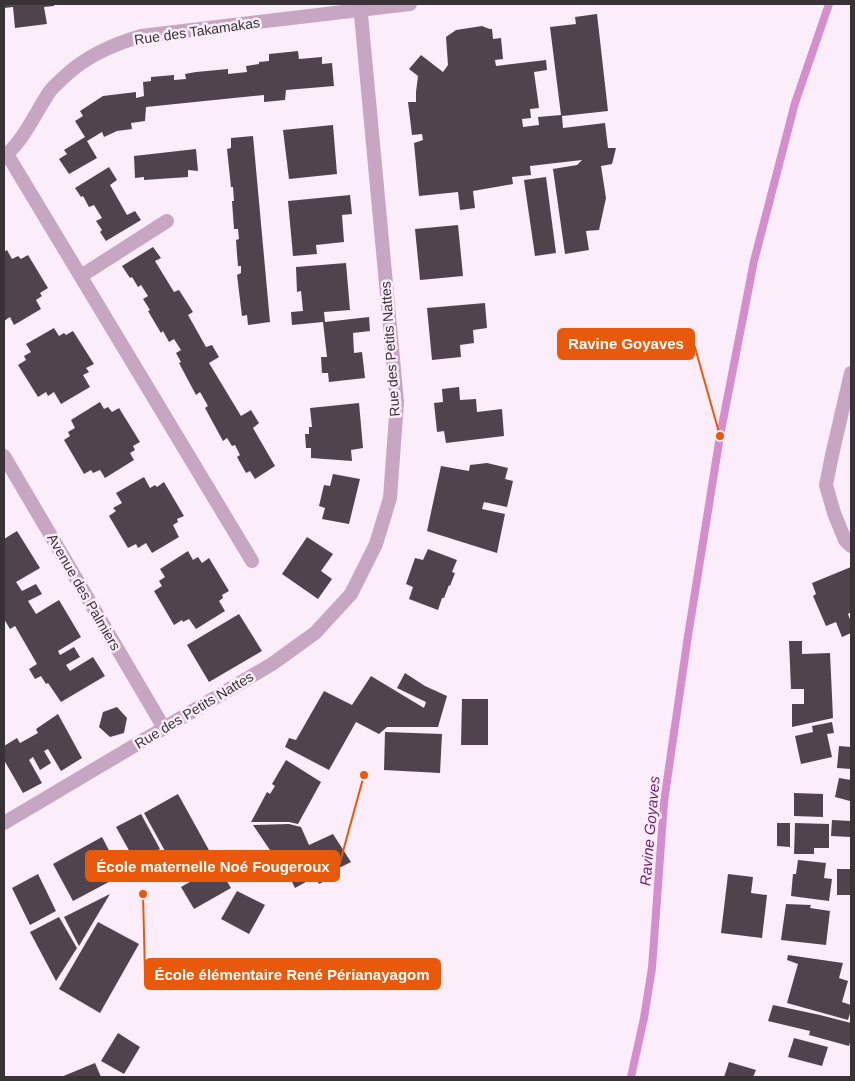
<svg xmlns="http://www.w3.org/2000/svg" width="855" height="1081" font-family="Arial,sans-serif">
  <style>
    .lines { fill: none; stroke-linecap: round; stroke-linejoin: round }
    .stream { stroke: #d48ecd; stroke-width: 8 }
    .building { fill: #4f444e }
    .minor { stroke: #c6a6c2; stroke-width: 14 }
    .labels { text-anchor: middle; stroke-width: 5; stroke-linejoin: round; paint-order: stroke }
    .street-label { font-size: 14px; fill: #393338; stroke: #fbedf9 }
    .water-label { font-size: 15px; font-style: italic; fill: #6e1c6a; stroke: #fbedf9 }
    .leader { fill: none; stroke: #e8590c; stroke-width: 2 }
    .callout-dot { fill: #e8590c; stroke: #fbedf9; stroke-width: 2 }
    .callout { fill: #e8590c; stroke: #e8590c; stroke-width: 2 }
    .callout-label { font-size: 15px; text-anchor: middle; font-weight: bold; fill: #fff }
  </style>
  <rect width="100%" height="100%" fill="#fbedf9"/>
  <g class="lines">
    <polyline class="stream" points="631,1077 644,1018 652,968 664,802 688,636 720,436 754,261 795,103 829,4"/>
  </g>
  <g class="building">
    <polygon points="4,4 54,4 54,6 44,7 47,24 15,28 13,7 4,8"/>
    <polygon points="597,14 608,111 562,116 563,128 605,123 608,148 616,148 612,164 601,166 606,198 599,230 586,231 589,250 565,254 553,169 577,165 582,160 530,166 531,175 512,177 513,184 473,191 475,208 460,210 458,192 419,196 414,143 423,140 422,134 412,135 408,102 416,102 416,92 418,76 409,69 421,55 443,72 448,65 446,37 456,30 482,26 487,28 490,29 492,29 493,39 501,38 503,59 495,60 496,66 546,60 547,70 534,72 539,108 530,109 531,118 522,119 523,127 539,125 538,117 561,115 550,27 576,24 575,17"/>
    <polygon points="298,51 299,59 322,57 322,64 332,63 334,86 286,90 285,100 264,102 264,95 146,107 145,121 131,123 132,129 117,131 104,137 102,132 87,141 97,158 69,174 59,159 67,154 64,150 85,137 75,121 83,116 80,111 103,96 136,92 136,98 144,96 143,82 151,81 151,77 174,75 174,80 186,79 185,74 196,72 228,69 228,74 247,72 246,66 259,64 259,62 269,61 269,54"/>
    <polygon points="333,125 337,174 289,179 283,130"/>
    <polygon points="253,136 270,322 248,325 247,315 242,316 237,275 241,273 241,266 238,266 237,254 236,240 239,239 238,229 234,229 232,201 234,201 233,187 231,187 227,149 231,148 231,138"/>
    <polygon points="196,149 198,171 188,170 188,177 144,180 144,177 135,178 134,156"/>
    <polygon points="109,167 117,180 110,185 127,215 135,211 141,220 106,241 100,232 102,230 96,221 102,218 94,205 89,207 83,196 81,197 75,188"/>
    <polygon points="546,177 556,253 535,256 524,180"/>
    <polygon points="350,195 352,214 342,215 344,242 316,245 317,254 293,256 288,201"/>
    <polygon points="458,225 463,276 420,280 415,229"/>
    <polygon points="153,247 161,258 155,261 174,292 179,290 193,312 188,315 206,347 212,345 219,357 209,363 241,416 251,410 259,423 253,428 275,466 255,479 250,471 246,473 237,457 240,455 235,445 232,446 227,438 223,441 205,408 208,406 200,392 196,395 179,363 181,362 176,353 181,350 174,339 169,342 163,331 161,333 148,311 150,310 143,299 148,296 141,285 138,287 132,277 130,278 122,266"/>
    <polygon points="7,250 12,259 18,256 21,259 28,255 48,288 40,293 42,296 36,300 41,309 14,325 10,317 4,321 4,252"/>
    <polygon points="346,263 350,310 324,312 325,322 369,317 370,331 353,333 354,353 362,352 365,378 329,382 328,373 322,373 321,357 327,357 323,322 292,325 291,312 303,311 301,291 297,292 296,267"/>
    <polygon points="485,303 487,328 473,330 474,343 460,345 461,357 432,360 427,308"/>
    <polygon points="54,328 59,336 64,333 66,335 73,331 94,364 86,368 89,372 83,375 90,387 61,404 54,392 48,396 46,392 38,397 18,365 26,360 24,356 31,352 26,344"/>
    <polygon points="459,387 460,400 476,399 477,412 502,409 504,436 446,443 444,431 437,432 434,403 443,402 442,389"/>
    <polygon points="100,402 104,409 108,407 112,412 119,408 140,442 133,446 135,450 130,453 134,460 105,478 100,470 93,473 91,470 84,474 64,440 70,436 68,432 75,428 71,420"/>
    <polygon points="359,403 363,448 351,450 352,461 311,458 311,448 306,448 305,434 309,434 309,427 312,427 310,408"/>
    <polygon points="487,463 508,468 505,479 513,481 507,507 484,502 482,509 505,514 497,553 427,531 441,466 469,471 470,465"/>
    <polygon points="333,474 360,479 349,524 322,519 325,508 319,506 324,485 330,486"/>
    <polygon points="144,477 150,488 155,485 157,487 164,482 184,516 177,519 178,522 173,525 179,537 152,553 146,543 138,548 136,544 128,548 109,516 116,511 113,508 122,503 116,493"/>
    <polygon points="17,531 40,568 16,582 22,591 36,584 42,594 28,601 36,614 59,600 81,637 58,651 60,655 74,647 80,657 66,665 70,671 93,657 105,676 61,702 48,683 46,684 41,676 35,679 29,669 37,664 15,626 10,629 4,619 4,539"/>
    <polygon points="307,537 333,554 321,571 332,579 318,599 282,574"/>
    <polygon points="428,549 457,560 452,572 455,573 450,586 449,585 444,598 442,598 438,610 409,599 413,587 406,584 415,558 423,560"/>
    <polygon points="188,551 193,560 198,557 202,563 209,558 229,591 222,595 223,598 219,601 225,611 196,629 189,619 183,622 182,620 174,625 154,591 162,586 159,581 165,577 160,569"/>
    <polygon points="851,567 851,612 848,614 851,622 851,633 842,637 836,622 826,626 813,596 816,594 812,583"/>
    <polygon points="239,614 262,651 209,682 187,645"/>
    <polygon points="789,641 802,641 802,654 830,653 833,718 792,727 792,704 804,704 804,689 791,689"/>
    <polygon points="405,673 425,686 447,696 438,727 387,727 379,734 356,722 329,770 285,747 289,738 296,740 324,691 352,705 371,676 424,708 426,702 397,688"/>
    <polygon points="462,699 488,699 488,745 461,745"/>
    <polygon points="117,707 127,718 124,733 110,737 99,727 103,712"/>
    <polygon points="58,714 82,758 61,771 48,749 44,751 51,763 40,770 33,757 29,760 42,783 23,793 4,760 4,746 17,738 20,743 38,733 36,729"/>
    <polygon points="832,722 834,733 827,734 832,757 801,764 795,736 813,732 812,726"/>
    <polygon points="385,732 442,734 440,773 384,770"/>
    <polygon points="839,746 851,747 851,769 837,768"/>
    <polygon points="286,760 321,782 298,824 289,822 251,822 267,792 270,794 275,786 272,784"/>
    <polygon points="839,778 851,780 851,794 850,801 835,797"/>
    <polygon points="794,793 823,794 823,817 794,816"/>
    <polygon points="178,794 210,852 176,871 144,813"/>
    <polygon points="141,814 160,849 136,863 116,827"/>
    <polygon points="832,820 851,821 851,837 831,836"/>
    <polygon points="777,823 790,823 790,847 777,846"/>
    <polygon points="795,823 829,824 829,848 814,848 814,854 794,854"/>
    <polygon points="289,824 301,827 309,845 333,834 351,862 325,875 327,880 319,884 315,877 295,888 283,863 276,867 273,862 274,856 253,825"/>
    <polygon points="102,837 122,875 73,901 53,864"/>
    <polygon points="798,860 826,863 824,878 832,879 829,901 791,896 793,874 796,874"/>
    <polygon points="218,866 231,888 194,909 181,887"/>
    <rect x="837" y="869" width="14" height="26"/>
    <polygon points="38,874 56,911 30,925 12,888"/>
    <polygon points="728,874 753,877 751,893 767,895 762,938 721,933"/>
    <polygon points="237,891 265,905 249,934 221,919"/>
    <polygon points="110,894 79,946 64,917"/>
    <polygon points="786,904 811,905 810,908 830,911 826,945 781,940"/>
    <polygon points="59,917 77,948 56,981 30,932"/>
    <polygon points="98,922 139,944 100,1013 59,989"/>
    <polygon points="788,955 843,963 839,978 848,981 842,1002 851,1005 851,1010 848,1020 787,1003 798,964 787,960"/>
    <polygon points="773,1005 820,1015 851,1023 851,1039 849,1046 809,1035 810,1031 768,1021"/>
    <polygon points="118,1033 140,1047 124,1074 101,1061"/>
    <polygon points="794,1038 828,1047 822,1066 788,1057"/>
    <polygon points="729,1062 756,1070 753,1077 724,1077"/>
    <polygon points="95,1063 101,1077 61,1077"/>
  </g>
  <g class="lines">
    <g class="minor">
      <polyline points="7,154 252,561"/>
      <path d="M4,157C25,139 35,113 50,91C54,86 59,82 64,77C86,56 112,45 141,36L410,4"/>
      <polyline points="81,276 167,221"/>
      <polyline points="851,373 832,455 826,485 834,513 845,540 851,546"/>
      <polyline points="4,456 164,728"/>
      <polyline points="4,823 272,664 315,633 351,594 376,544 390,498 397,402 360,4"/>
    </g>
  </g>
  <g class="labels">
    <g class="street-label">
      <text transform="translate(197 31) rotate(-8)" y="5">Rue des Takamakas</text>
      <text transform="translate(390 349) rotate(-94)" y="5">Rue des Petits Nattes</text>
      <text transform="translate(84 592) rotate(60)" y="5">Avenue des Palmiers</text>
      <text transform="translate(194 710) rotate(-31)" y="5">Rue des Petits Nattes</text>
    </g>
    <g class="water-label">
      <text transform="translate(650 831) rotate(-85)" y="5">Ravine Goyaves</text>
    </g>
  </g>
  <path class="leader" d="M720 436L694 344M364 775L339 866M143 894L145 974"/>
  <g class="callout-dot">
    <circle cx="720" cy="436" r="5"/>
    <circle cx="364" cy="775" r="5"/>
    <circle cx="143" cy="894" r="5"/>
  </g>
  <g class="callout">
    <rect x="558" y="329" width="136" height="30" rx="5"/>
    <rect x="86" y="851" width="253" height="30" rx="5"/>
    <rect x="145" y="959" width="295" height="30" rx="5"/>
  </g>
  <g class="callout-label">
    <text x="626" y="349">Ravine Goyaves</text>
    <text x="213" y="872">École maternelle Noé Fougeroux</text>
    <text x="292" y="980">École élémentaire René Périanayagom</text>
  </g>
  <rect width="855" height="1081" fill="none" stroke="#393338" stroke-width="10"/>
</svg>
